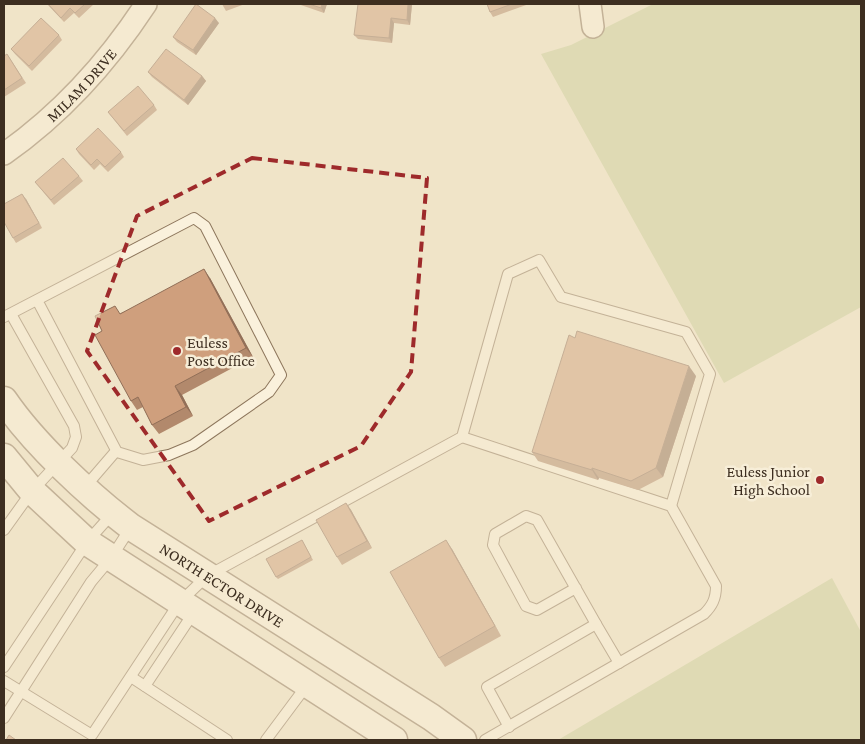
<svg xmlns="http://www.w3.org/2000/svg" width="865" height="744" font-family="'Crimson Pro',serif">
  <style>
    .green { fill: #c9cf9b }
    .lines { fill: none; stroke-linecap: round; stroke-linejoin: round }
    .service-casing { stroke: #8d765c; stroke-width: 12 }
    .minor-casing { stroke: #8d765c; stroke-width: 24 }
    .tertiary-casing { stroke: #8d765c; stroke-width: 29 }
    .service { stroke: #faf1dc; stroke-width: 10 }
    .minor { stroke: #faf1dc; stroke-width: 21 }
    .tertiary { stroke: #faf1dc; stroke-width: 26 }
    .wall { fill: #b2896c }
    .shaded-wall { fill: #916f58 }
    .building { fill: #cf9f7d; stroke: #916f58 }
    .marked { fill: none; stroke: #9e2a2b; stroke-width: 4; stroke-dasharray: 10 6; stroke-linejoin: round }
    .poi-dot { fill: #9e2a2b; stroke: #f7eed8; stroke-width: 2 }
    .labels { text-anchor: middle; stroke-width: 5; stroke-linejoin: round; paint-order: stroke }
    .street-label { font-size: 16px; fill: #3d2e20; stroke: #f7eed8 }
    .poi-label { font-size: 16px; fill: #3d2e20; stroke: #f7eed8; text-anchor: start }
  </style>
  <rect width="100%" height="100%" fill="#f0e4c8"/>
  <g class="green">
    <polygon points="653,4 861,4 861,307 724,383 541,54 571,45"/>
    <polygon points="832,578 861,632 861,740 558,740"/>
  </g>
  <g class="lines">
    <g class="service-casing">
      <g id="service">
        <polyline points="4,317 194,218 205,226 281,375 269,392 193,445 169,455 143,460 117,452 37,300"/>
        <path d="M462,437L671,506L716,586C716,599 712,606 704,614L485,740"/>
        <polyline points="85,487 116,451"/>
        <polyline points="4,530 32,491 72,448 76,437 74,426 11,314"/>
        <polyline points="576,588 537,610 526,606 493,545 495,534 526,516 537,520 596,624"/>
        <polyline points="4,667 87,542 112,514"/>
        <polyline points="131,677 227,740"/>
        <polyline points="4,681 92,735 179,603 207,576 462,437 508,274 539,260 561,297 686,332 710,374 671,506"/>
        <polyline points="145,686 194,612"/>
        <polyline points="4,718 91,582 111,558 131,527"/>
        <polyline points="509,727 487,687 596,624 619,663"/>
        <polyline points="266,740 307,685"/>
      </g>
    </g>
    <g class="minor-casing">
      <g id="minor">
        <polyline points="590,4 593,27"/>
        <path id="s1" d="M4,154C61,114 108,62 146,4"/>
      </g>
    </g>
    <g class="tertiary-casing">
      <g id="tertiary">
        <path id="s2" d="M4,400C34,444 89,495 131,527L431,717L463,740"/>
        <polyline points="4,457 32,491 87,542 394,740"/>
      </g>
    </g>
    <use href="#service" class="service"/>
    <use href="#minor" class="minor"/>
    <use href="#tertiary" class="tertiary"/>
  </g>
  <g class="wall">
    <polygon points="47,4 94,4 79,18 74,13 64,22"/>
    <polygon points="222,4 245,4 226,11"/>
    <polygon points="298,4 327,4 324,13"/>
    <polygon points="412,4 410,25 394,23 392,43 358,39 354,35"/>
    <polygon points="487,4 529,4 493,17 490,12"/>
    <polygon points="219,23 196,55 177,42 173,37"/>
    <polygon points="59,35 62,40 32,71 15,54 11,49"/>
    <polygon points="7,54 26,83 4,97 4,56"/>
    <polygon points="148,72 202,76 206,81 188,105 152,77"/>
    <polygon points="154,105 157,110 127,136 108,112"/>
    <polygon points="76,149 121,152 124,157 108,172 100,164 94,170 79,154"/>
    <polygon points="79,176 83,181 54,205 35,182"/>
    <polygon points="26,199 42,228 16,243 13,238"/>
    <polygon points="210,278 253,357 182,395 193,416 159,434 152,425 143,407 137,410 131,401 102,331 121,313"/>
    <polygon points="696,376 663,477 638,490 599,478 598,480 538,461 532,452"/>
    <polygon points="346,503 351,510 372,548 342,565 337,557"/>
    <polygon points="302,540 313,560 278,579 276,577"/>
    <polygon points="452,549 501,636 445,667 439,658"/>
  </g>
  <g class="shaded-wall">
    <polygon points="322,4 327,4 324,13 321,8"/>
    <polygon points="408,4 412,4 410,25 407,20"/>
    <polygon points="215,18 219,23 196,55 193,50"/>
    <polygon points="391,18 394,23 392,43 389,38"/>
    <polygon points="202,76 206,81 188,105 184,100"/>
    <polygon points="22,194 26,199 42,228 39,223"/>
    <polygon points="204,269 210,278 253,357 246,348"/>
    <polygon points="689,366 696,376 663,477 656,468"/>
    <polygon points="175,386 182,395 193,416 186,407"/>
    <polygon points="592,468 599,478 598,480 592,470"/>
    <polygon points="346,503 351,510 372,548 367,541"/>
    <polygon points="446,540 452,549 501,636 495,626"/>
  </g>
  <g class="building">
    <polygon points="48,4 85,4 75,13 70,8 61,18"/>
    <polygon points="196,4 215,18 193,50 173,37"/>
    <polygon points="309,4 322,4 321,8"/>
    <polygon points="358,4 408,4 407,20 391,18 389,38 354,35"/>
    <polygon points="487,4 512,4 490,12"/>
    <polygon points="41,18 59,35 29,66 11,49"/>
    <polygon points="166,49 202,76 184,100 148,72"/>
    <polygon points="7,54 22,78 4,90 4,56"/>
    <polygon points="138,86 154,105 124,131 108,112"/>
    <polygon points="98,128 121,152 105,167 97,159 91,165 76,149"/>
    <polygon points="63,158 79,176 51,200 35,182"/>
    <polygon points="22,194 39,223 13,238 4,222 4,204"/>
    <polygon points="204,269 246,348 175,386 186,407 152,425 138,397 131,401 95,335 102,331 95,316 115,306 120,314"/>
    <polygon points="577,331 689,366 656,468 631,481 592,468 592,470 532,452 569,335 575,338"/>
    <polygon points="346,503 367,541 337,557 316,520"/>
    <polygon points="302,540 311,557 276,577 266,559"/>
    <polygon points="446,540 495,626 439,658 390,572"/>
    <polygon points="9,735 16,740 6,740"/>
  </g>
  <path d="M0 0H865V744H0ZM252,158L427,178L411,372L361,446L209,521L87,351L137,216Z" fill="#f0e4c8" fill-opacity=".55" fill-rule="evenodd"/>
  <path class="marked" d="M252,158L427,178L411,372L361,446L209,521L87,351L137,216Z"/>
  <g class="poi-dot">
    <circle cx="177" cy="351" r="5"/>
    <circle cx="820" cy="480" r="5"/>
  </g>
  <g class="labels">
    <g class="street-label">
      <text dy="6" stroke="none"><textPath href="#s1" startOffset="104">MILAM DRIVE</textPath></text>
      <text dy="6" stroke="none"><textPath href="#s2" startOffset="288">NORTH ECTOR DRIVE</textPath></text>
    </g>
    <g class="poi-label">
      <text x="187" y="348">Euless<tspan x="187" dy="18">Post Office</tspan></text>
      <text x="810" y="477" text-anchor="end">Euless Junior<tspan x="810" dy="18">High School</tspan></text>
    </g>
  </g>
  <rect width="865" height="744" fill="none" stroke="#3d2e20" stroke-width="10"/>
</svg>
